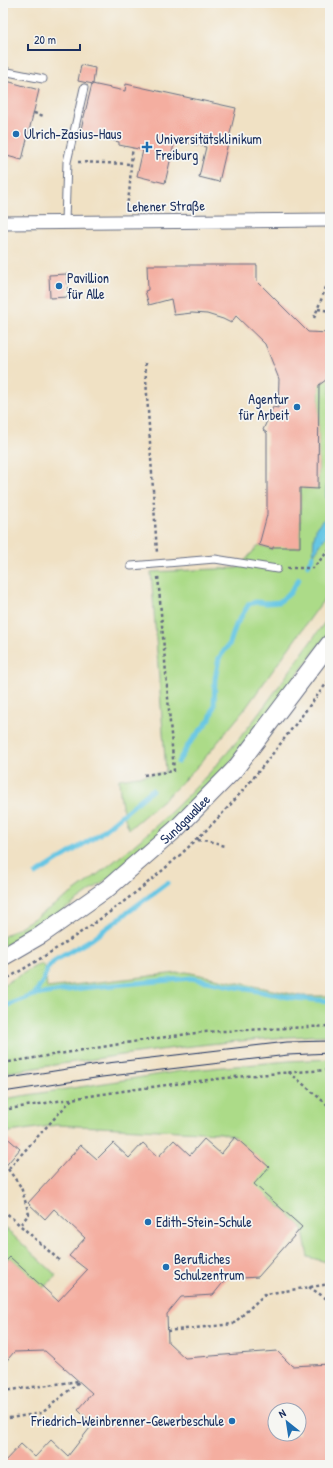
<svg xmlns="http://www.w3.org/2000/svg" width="333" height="1468" font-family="'Patrick Hand',sans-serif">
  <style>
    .green { fill: #acdb88; stroke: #648573 }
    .water { fill: #66c6e4; stroke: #407aa1 }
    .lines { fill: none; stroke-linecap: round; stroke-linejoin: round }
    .stream { stroke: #66c6e4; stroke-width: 5 }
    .building { fill: #f4aea0; fill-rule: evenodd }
    .service-casing { stroke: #666d82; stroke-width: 9 }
    .minor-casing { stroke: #666d82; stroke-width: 15 }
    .tertiary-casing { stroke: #666d82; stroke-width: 19 }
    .path { stroke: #666d82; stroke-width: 2.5; stroke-dasharray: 3 3; stroke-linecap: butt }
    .service { stroke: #fff; stroke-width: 7 }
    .minor { stroke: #fff; stroke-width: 13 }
    .tertiary { stroke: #fff; stroke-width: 17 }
    .tram { stroke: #1b2f5e; stroke-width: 1 }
    .poi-dot { fill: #1f6fb2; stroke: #f6f6f2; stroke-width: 1.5 }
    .labels { text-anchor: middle; stroke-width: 3.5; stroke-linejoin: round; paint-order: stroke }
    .poi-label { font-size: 14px; fill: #1b2f5e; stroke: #f6f6f2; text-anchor: start }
    .street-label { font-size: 14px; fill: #1b2f5e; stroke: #f6f6f2 }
  </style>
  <rect width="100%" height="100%" fill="#f6f6f2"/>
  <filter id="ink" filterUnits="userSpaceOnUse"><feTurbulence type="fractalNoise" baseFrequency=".025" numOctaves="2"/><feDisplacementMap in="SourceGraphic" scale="8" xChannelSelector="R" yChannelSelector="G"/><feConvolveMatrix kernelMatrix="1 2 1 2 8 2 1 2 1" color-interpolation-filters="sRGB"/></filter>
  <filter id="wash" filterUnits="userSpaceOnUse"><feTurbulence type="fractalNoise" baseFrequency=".012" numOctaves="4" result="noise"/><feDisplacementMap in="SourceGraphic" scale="16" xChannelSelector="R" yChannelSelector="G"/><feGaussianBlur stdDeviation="0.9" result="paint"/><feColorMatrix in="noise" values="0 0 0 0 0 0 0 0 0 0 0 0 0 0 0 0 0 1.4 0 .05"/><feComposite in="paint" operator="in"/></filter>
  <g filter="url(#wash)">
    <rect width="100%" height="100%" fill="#f0e1c4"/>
    <g class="green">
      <path d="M330,376V591L245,709L199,765L172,792L129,829C122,813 120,797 119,779L166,772L151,572L238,568L259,545L272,549L274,544L285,546L286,547H300V482L304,488H318L319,388L313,387Z"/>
      <path d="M330,615V630L280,699L243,748L197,799L117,872L57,915L3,947V937C100,881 185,809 254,720C280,686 304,650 330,615Z"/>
      <path d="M41,963L45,968L47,988L186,972L301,996H330V1035C220,1039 112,1056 3,1073V985Z"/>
      <polygon points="330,1059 330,1263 308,1257 302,1227 269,1197 254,1214 235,1137 221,1133 57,1125 3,1133 3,1099 181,1071 289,1061"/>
      <polygon points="3,1226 57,1276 45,1286 43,1288 10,1257 3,1264"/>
    </g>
    <polygon class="water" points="330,455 330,530 313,556 314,537 317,526 328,516 326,496 327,457"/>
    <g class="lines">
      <g class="stream">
        <polyline points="308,565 313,556"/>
        <polyline points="178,762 189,744 210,719 214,706 215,679 219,658 230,643 236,625 249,604 256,602 267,603 279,602 290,593 299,579"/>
        <polyline points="36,874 98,835 152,790"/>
        <polyline points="34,995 43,981 47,969 54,961 92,939 167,883"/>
        <polyline points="3,1007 34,995 82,988 191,978 293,998 330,1001"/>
      </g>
    </g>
    <g id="blocks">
      <g class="building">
        <polygon points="81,65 95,68 93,84 78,81"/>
        <polygon points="3,80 39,90 22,160 3,155"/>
        <polygon points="92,84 125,91 126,84 236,108 219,182 199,177 206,147 175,140 165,183 137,176 143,150 119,145 119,142 80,133"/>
        <polygon points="147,265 257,265 257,281 308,332 330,333 330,377 319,385 318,489 300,488 300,547 273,547 273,549 259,545 267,515 267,433 263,430 273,407 278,408 279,379 265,344 236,316 231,323 223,319 207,314 192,313 174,315 171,299 149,305 145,291 148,290"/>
        <polygon points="67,274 68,297 50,298 49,275"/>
        <polygon points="3,1134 20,1149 3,1169"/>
        <path d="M235,1137L269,1167L254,1184L302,1227L258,1277L226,1279L213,1295L181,1297L167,1314L168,1342L185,1358L277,1351L292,1366L330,1364V1458L324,1465H3V1463L21,1444L35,1457L51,1440L68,1456L93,1424L78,1409L92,1393L45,1351L14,1352L3,1365V1264L10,1257L58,1301L87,1270L69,1256L85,1238L54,1209L45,1219L28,1203L81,1145L97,1159L113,1143L129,1158L143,1143L158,1157L174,1140L190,1155L204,1139L221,1154ZM275,1410H299V1434H275Z"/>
      </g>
    </g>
  </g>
  <g filter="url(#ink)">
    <use href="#blocks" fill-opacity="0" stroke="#666d82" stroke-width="1"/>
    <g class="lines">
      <g class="service-casing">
        <g id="service">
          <polyline points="3,71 43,79"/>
          <polyline points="65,221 67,162 84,88"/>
          <polyline points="131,566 215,559 277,569"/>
        </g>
      </g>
      <g class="minor-casing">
        <polyline id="minor" points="3,223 330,220"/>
      </g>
      <g class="tertiary-casing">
        <g id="tertiary">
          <path id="s1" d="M3,957L41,935L108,888L176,829L235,769L330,643"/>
        </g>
      </g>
      <g class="path">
        <polyline points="34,113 44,116"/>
        <polyline points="78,162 130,164"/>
        <path d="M126,208C132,188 129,169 133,148"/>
        <polyline points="318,309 330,311"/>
        <polyline points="314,318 330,277"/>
        <polyline points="145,363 157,553"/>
        <polyline points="287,568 313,568 330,549"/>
        <polyline points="144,775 174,771 158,576"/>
        <polyline points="198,840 226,846"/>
        <path d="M3,981C72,941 139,895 196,840C247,792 287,734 330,679"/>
        <polyline points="3,1063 151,1039 203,1032 330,1026"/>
        <polyline points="289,1072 330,1107"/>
        <path d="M3,1110C111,1092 220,1075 330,1070"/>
        <polyline points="3,1169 8,1169 72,1099"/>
        <polyline points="8,1169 21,1187 29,1214 20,1225"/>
        <polyline points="3,1210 59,1260"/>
        <polyline points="309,1287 330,1301"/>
        <polyline points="167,1331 233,1324 265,1294 330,1284"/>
        <polyline points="3,1391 79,1381"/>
        <polyline points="3,1419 42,1413 80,1381"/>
      </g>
      <use href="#service" class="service"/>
      <use href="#minor" class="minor"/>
      <use href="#tertiary" class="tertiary"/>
      <g class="tram">
        <polyline points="3,1079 99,1064 287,1042 330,1041"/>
        <polyline points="3,1092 102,1077 288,1055 330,1053"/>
      </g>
    </g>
  </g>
  <g class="poi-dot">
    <circle cx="16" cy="134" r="4"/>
    <path d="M145 141h4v4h4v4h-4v4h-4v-4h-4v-4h4z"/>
    <circle cx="59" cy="286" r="4"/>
    <circle cx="297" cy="407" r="4"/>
    <circle cx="148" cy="1222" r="4"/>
    <circle cx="166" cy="1267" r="4"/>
    <circle cx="232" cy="1421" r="4"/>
  </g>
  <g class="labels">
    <g class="poi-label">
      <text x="24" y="139">Ulrich-Zasius-Haus</text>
      <text x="156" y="144">Universitätsklinikum<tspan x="156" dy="16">Freiburg</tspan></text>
      <text x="67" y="283">Pavillion<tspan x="67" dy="16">für Alle</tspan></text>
      <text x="289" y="404" text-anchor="end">Agentur<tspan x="289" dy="16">für Arbeit</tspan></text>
      <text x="156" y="1227">Edith-Stein-Schule</text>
      <text x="174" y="1264">Berufliches<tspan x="174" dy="16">Schulzentrum</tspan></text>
      <text x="224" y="1426" text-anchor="end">Friedrich-Weinbrenner-Gewerbeschule</text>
    </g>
    <g class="street-label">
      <text transform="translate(166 206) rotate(-1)" y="5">Lehener Straße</text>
      <text dy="5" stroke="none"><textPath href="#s1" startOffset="229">Sundgauallee</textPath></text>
    </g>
  </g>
  <rect width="333" height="1468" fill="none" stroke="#f6f6f2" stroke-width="16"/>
  <g transform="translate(287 1422) rotate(330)"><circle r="19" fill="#f6f6f2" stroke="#9ea6b7"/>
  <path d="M0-3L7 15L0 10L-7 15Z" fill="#1f6fb2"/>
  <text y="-6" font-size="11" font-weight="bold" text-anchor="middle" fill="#1b2f5e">N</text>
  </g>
  <path d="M28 44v6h52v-6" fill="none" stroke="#1b2f5e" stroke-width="2"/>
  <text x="34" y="44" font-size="12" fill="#1b2f5e" stroke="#f6f6f2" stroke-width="3" paint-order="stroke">20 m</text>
</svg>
